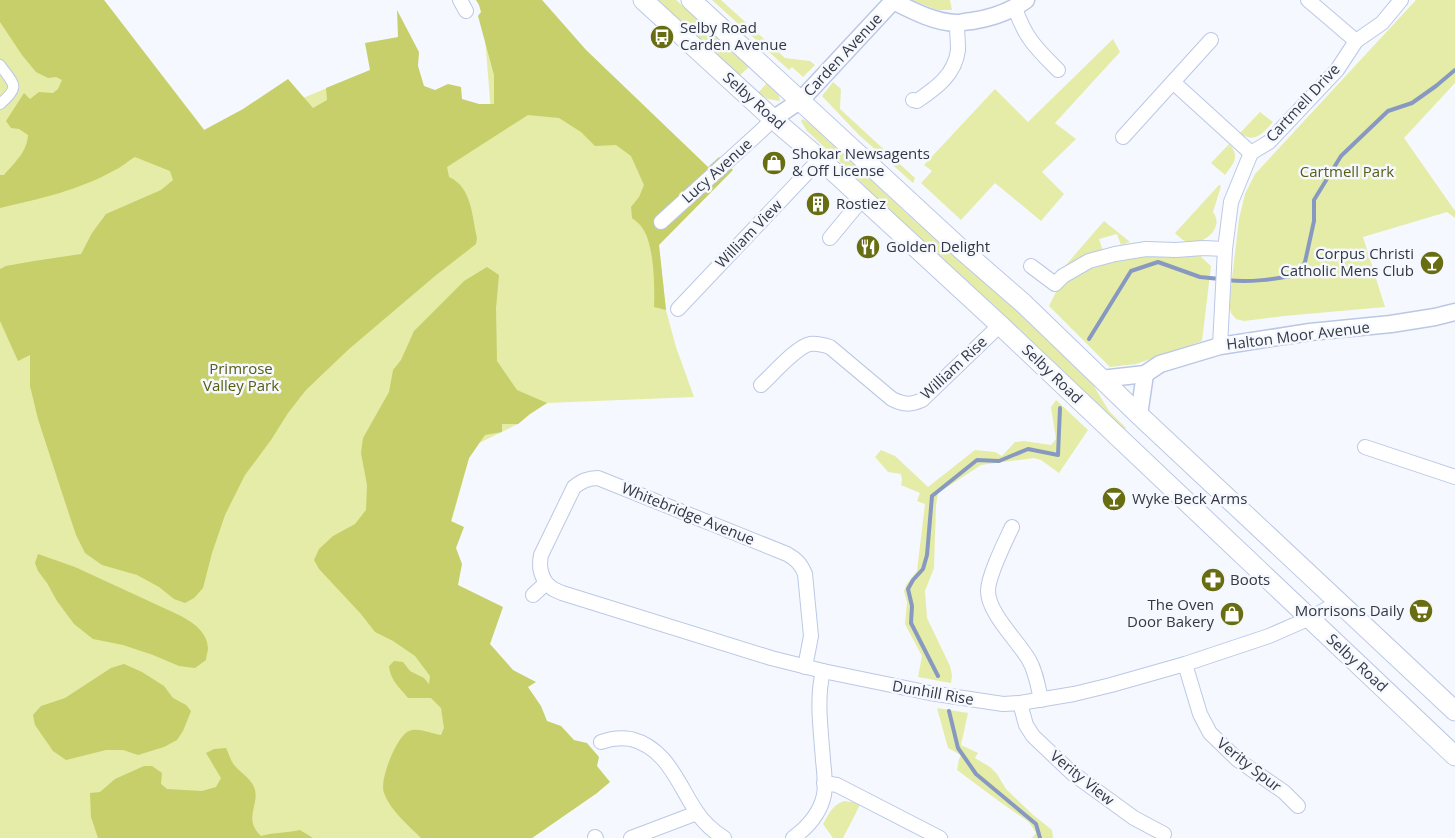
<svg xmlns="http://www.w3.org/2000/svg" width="1455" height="838" font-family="'Open Sans',sans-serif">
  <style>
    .green { fill: #e5eca7 }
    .forest { fill: #c6cf6a }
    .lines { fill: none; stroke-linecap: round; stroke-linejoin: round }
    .stream { stroke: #8899c1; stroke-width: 4 }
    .pedestrian-casing { stroke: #bbc8e5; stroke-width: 12 }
    .minor-casing { stroke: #bbc8e5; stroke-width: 16 }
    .tertiary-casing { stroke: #bbc8e5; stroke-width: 19 }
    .secondary-casing { stroke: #bbc8e5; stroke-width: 21 }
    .pedestrian { stroke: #fff; stroke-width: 10 }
    .minor { stroke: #fff; stroke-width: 14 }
    .tertiary { stroke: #fff; stroke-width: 16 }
    .secondary { stroke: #fff; stroke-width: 19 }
    .labels { text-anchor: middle; stroke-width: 5; stroke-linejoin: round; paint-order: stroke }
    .poi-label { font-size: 15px; fill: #333844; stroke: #f5f8fe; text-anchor: start }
    .street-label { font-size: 15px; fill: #333844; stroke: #f5f8fe }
    .park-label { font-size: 15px; fill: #585d12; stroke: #f5f8fe }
  </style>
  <rect width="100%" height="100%" fill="#f5f8fe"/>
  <g class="green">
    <polygon points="0,0 104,0 210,137 387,63 479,135 492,125 482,0 542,0 586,50 708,167 656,218 666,310 676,347 694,397 547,403 530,414 518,424 479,443 469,458 434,584 597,793 532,838 0,838"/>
    <polygon points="655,0 676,0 750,66 738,77 725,66 717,55"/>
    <polygon points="712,0 721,0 785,58 810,61 815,65 803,77 792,67 789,70"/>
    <polygon points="912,0 950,0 952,10 937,10"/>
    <polygon points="1416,0 1455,0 1455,83 1404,138 1455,211 1455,218 1447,212 1363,237 1385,307 1284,316 1244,321 1236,319 1231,313 1229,304 1239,219 1245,194 1255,174"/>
    <polygon points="1113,39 1120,52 1055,123 1076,139 1042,172 1064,194 1041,221 995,183 961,220 921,183 932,171 924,165 995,89 1028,122"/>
    <polygon points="833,82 841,89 840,109 915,178 913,183 859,135 822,96"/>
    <path d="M767,83C774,88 779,92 780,101L768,99L758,93Z"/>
    <path d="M1260,112L1273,122C1262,134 1255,144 1240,133Z"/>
    <polygon points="803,119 812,125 832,142 889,197 917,223 934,237 946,244 1084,370 1109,411 1126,428 1124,430 882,204 854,175 807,131 801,121"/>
    <path d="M1229,144C1241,157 1233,164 1225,175L1211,163Z"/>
    <path d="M1219,185L1221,186L1213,212C1225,228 1204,245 1188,242C1183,241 1179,237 1175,233Z"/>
    <polygon points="1104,221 1130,242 1121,245 1117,234 1099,239 1103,251 1069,266 1066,265"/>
    <polygon points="1201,253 1201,257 1211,266 1202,341 1136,364 1110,367 1049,306 1058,288 1067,279 1083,270 1102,263 1140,255 1182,257"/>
    <polygon points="1056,400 1088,430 1059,473 1041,460 1034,458 981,465 938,493 936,506 934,568 925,591 927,618 950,666 952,675 951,683 918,677 922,656 905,624 907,602 904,591 906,585 917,571 925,504 917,501 920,493 901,485 902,480 901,474 888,472 875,457 881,450 895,456 928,487 975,450 995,452 1002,456 1015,442 1024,441 1051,445 1056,439 1051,407"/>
    <polygon points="937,708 968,713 961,745 978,753 975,758 990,767 997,774 1006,789 1032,814 1052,830 1053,838 1032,838 1036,833 1029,822 1000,802 957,770 959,759 961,755 948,748"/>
    <path d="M844,801L853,802L860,805L843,838H833L823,824C829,814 832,805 844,801Z"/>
  </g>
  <g class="forest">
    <path d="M0,0H104L204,130L243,109L288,79L313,108L327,100L326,88L370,70L365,43L398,37L397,10L419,52L418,66L424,86L435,90L448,84L461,87L462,99L479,104H494V75L478,16L481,12L479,5L476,0H542L586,50L708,167L719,157L733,170L659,245L666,310L654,307C655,287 654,245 643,229C641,225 636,221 632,218L631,207L639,197L644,185L631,156L616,145L595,146L581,132L559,118L528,115L447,167L449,177C472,187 472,217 477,238L476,244L435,276L349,349L306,390L288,413L271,440L245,475L225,515L212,553L203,588L194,598L185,603L174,599L159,587L137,575L102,565L85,553L76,535L65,502L38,419L30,386V355L18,361L0,321V269L6,266L34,261L81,254L92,233L106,214L161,190L173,180L170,171L135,157C128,161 122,167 115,170C80,190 39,199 0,208V175H4C15,162 27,152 28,135L19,129L11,128L6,121L24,93L30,99L39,92L53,93L58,89L62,80L56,77L48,78L36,72L22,55L0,22Z"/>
    <path d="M487,267L499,275L496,308L497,361L517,390L547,403L530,414L518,424H502V432L485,435L469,458L451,521L464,527L456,548L462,564L458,585L503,607L490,644L513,670L536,682L528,687L541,706L547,721L561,726L574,740L587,743L599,757L597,766L610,782L597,793L532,838H421C408,825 390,810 384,793C379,780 396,739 407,732C417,726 431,734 441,735L444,728L441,708L431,698H408C400,688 390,680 389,666L394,661L403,662L410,671L424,678L429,684L430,676L415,656L393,641L375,632L361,614L319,569L314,560L319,549L333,536L355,524L366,510L367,485L361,453L363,438L389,392L393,370L401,360L414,331L464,281Z"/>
    <path d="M38,554L75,567L179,615C192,622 207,631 208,648C208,652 206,656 206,660L195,668L179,666L153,655L123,645L93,639L74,624L57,601L47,583L38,571L35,563Z"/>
    <polygon points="124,664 142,672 164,686 173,698 186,705 191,711 183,731 177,740 164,747 138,755 123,750 106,750 66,760 53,751 35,725 33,715 41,706 65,698 111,668"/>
    <path d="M226,748C229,754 231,762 235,766C241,773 250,778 254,787C261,804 242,818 261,836C275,832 286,833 300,830L313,838H98L91,817L90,793L100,792L115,779L144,766H152L162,773L161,784L167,789L202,791L216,787L221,778L206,753L214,749Z"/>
  </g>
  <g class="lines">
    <g class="stream">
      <path d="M1227,280C1250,283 1274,279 1297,275L1305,262L1314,221V200L1341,156L1388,111L1412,103L1436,86L1455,70"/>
      <polyline points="1089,339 1131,271 1158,262 1200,277 1220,279"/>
      <polyline points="938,676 911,623 912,606 908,589 913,580 923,569 927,555 932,496 977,460 999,461 1028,449 1058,455 1060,408"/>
      <polyline points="949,711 958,748 976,774 1036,824 1040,838"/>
    </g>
    <g class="pedestrian-casing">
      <path id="pedestrian" d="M0,65C14,85 21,86 0,104"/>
    </g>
    <g class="minor-casing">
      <g id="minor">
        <polyline points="460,0 466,11"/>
        <polyline points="1308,0 1356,41"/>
        <path d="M1015,8C1025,38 1037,49 1058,70"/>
        <polyline points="1173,82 1251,153"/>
        <path d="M913,100L917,101C936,88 955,75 958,50C958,41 957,32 957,23"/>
        <polyline points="1123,137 1211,40"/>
        <polyline points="661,222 762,130 773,119"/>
        <polyline points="830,238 863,198"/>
        <polyline points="1031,266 1055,284 1063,276 1089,261 1115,254 1146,249 1176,250 1203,248 1225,249"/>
        <polyline points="678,309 820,159"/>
        <polyline points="1220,346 1225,249 1231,202 1251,153 1269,142 1337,70 1356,41 1382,23 1401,0"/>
        <path d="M761,385C772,375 796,347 810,344C817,343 824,345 830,347L892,399C904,405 911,405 922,400L1000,325"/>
        <polyline points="1365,447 1455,477"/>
        <path d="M1012,527C1005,542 988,576 988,591C988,613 1018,641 1029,660C1036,672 1038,686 1041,700"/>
        <path d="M546,583C540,573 539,566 541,555L574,487C582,481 588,478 598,478L787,554C796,559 801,564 805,574L811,636L805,667"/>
        <polyline points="533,595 546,583 553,589 562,593 771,658 823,671 930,693 1003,704 1020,703 1074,694 1111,685 1185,664 1269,636 1310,618 1338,603"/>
        <polyline points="1185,664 1200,714 1210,733 1238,760 1284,792 1298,806"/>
        <polyline points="1020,703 1026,725 1033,736 1072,773 1134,818 1164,834"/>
        <path d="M601,742C612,738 620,737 631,739C667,748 678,784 696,811C703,822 713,831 724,838"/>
        <polyline points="824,783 837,785 940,838"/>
        <polyline points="595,837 596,838"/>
        <polyline points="631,838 697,813"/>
        <path d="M793,838C808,827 820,814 824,795C826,784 824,771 823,760C821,730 816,700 823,671"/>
      </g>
    </g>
    <g class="tertiary-casing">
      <g id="tertiary">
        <path d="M773,119L801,100L893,1C913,11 934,22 956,23C961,23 967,21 972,21C992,18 1010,12 1026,0"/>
        <polyline points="1101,379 1145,374 1160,364 1220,346 1310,332 1391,324 1435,317 1455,312"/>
        <polyline points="1139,415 1145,374"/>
      </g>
    </g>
    <g class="secondary-casing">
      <g id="secondary">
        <polyline points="643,0 773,119 820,159 1000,325 1455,756"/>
        <polyline points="691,0 962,250 1023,303 1139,415 1455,711"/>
      </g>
    </g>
    <use href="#pedestrian" class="pedestrian"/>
    <use href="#minor" class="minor"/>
    <use href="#tertiary" class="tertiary"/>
    <use href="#secondary" class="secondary"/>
  </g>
  <defs>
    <g id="bus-disc" transform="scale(1.25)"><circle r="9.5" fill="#686d11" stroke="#f5f8fe"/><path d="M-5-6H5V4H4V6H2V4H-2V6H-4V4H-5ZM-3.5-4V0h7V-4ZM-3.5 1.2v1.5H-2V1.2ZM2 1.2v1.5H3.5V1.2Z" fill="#fff"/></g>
    <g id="shop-disc" transform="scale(1.25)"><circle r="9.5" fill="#686d11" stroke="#f5f8fe"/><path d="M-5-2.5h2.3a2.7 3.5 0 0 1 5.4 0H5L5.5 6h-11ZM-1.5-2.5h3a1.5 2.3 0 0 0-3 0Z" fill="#fff"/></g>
    <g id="building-disc" transform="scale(1.25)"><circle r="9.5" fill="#686d11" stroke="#f5f8fe"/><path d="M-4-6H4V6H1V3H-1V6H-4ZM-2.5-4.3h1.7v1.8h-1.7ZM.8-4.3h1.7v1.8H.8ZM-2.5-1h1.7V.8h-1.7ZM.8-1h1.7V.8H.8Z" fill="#fff"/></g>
    <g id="restaurant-disc" transform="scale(1.25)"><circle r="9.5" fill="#686d11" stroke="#f5f8fe"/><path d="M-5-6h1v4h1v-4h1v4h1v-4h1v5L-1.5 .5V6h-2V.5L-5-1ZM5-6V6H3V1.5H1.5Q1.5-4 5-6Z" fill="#fff"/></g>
    <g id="bar-disc" transform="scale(1.25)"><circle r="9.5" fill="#686d11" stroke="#f5f8fe"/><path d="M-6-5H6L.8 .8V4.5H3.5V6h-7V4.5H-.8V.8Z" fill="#fff"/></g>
    <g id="pharmacy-disc" transform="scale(1.25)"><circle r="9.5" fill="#686d11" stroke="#f5f8fe"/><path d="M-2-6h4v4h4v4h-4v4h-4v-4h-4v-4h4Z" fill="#fff"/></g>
    <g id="supermarket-disc" transform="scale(1.25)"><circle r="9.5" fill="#686d11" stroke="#f5f8fe"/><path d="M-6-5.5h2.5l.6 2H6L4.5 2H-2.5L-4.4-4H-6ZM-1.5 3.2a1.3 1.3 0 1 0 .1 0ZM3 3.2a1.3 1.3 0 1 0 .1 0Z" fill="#fff"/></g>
  </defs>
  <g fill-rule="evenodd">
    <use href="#bus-disc" x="662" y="37"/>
    <use href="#shop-disc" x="774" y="163"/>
    <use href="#building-disc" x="818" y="204"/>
    <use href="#restaurant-disc" x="868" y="247"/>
    <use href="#bar-disc" x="1432" y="263"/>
    <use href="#bar-disc" x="1114" y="499"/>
    <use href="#pharmacy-disc" x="1213" y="580"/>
    <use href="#supermarket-disc" x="1421" y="611"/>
    <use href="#shop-disc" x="1232" y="614"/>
  </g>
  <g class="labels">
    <g class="poi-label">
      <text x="680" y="33">Selby Road<tspan x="680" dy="17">Carden Avenue</tspan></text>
      <text x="792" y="159">Shokar Newsagents<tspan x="792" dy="17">&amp; Off License</tspan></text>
      <text x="836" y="209">Rostiez</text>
      <text x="886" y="252">Golden Delight</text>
      <text x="1414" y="259" text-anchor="end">Corpus Christi<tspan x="1414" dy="17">Catholic Mens Club</tspan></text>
      <text x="1132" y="504">Wyke Beck Arms</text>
      <text x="1230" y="585">Boots</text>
      <text x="1214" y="610" text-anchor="end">The Oven<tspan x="1214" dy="17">Door Bakery</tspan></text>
      <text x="1404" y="616" text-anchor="end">Morrisons Daily</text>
    </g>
    <g class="street-label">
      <text transform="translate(843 55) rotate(-47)" y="5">Carden Avenue</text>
      <text transform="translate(754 101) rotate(42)" y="5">Selby Road</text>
      <text transform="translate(1303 103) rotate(-47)" y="5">Cartmell Drive</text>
      <text transform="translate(717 171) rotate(-42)" y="5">Lucy Avenue</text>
      <text transform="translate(749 234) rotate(-46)" y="5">William View</text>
      <text transform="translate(1298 336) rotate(-7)" y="5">Halton Moor Avenue</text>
      <text transform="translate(954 368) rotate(-43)" y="5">William Rise</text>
      <text transform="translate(1052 374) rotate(44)" y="5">Selby Road</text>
      <text transform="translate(688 514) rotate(22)" y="5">Whitebridge Avenue</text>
      <text transform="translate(1357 663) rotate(43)" y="5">Selby Road</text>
      <text transform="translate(933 693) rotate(10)" y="5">Dunhill Rise</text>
      <text transform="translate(1249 765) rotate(38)" y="5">Verity Spur</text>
      <text transform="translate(1082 778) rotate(39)" y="5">Verity View</text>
    </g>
    <g class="park-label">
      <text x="1347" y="177">Cartmell Park</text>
      <text x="241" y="374">Primrose<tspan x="241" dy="17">Valley Park</tspan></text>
    </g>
  </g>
</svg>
